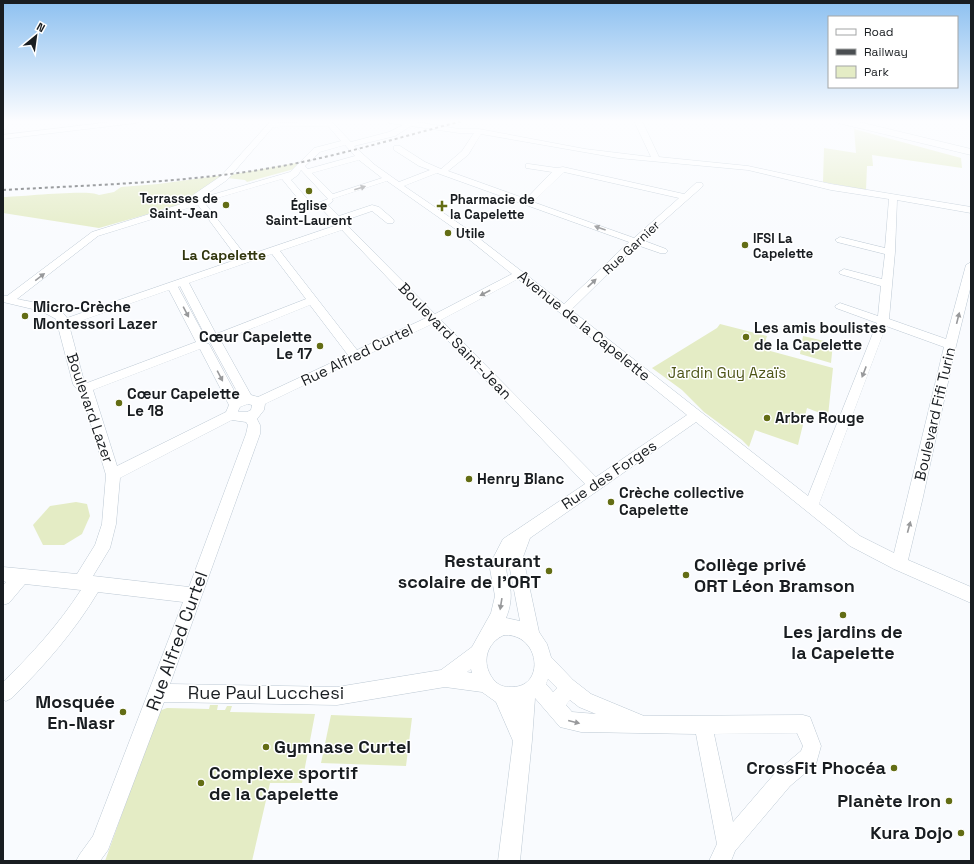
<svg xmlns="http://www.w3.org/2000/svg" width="974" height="864" font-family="'Space Grotesk',sans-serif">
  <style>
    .green { fill: #e4ecc5 }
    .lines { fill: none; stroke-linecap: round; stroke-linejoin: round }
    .minor-casing { stroke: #bdc9d4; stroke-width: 1 }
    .highway-casing { stroke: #bdc9d4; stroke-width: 1 }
    .minor { fill: #fff; fill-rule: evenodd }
    .highway { fill: #fff; fill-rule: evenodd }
    .rail { stroke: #4a4e51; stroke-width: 2; stroke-dasharray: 3 3; stroke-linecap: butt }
    .oneway { fill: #98999b }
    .poi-dot { fill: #636d14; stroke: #fff; stroke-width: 1.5 }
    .labels { text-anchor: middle; stroke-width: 3; stroke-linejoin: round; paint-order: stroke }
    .far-poi-label { font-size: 13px; font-weight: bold; fill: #191d21; stroke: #fff; text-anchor: start }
    .far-street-label { font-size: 13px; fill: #191d21; stroke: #fff }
    .far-quarter-label { font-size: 14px; font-weight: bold; fill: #31360e; stroke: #fff }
    .poi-label { font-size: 15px; font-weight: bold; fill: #191d21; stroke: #fff; text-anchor: start }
    .street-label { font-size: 15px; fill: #191d21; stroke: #fff }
    .park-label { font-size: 15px; fill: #4e5518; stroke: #fff }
    .near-poi-label { font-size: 18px; font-weight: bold; fill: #191d21; stroke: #fff; text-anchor: end }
    .near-street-label { font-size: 18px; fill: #191d21; stroke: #fff }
  </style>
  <rect width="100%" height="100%" fill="#f9fbfe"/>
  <g class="green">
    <polygon points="854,129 961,158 962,168 872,155 873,166 867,166 866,190 823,182 824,148 856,153"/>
    <polygon points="302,162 294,169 247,182 245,180 227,178 229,175"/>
    <path d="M224,175L176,206L99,228L3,213V197C21,197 88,189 99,195L114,192L121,187L158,184Z"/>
    <polygon points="720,324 767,336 763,349 833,368 828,416 807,408 798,445 755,430 749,447 742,440 704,412 682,390 652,368 717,328"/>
    <polygon points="803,336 833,343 831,363 800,354"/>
    <polygon points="76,502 87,504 90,516 82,534 64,545 43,545 33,525 50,506"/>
    <polygon points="210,705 218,705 217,710 225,710 227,706 232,706 230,712 315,714 302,783 270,783 252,861 105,861 159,711 167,708 209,709"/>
    <polygon points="331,715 412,718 406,766 321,763"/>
  </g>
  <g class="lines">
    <g class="minor-casing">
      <g id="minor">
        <polygon points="3,121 10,121 6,129 3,129"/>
        <polygon points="119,121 140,121 136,123 3,139 3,135"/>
        <path d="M271,121H279L277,123L331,121L351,142L389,132L403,125L389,123L388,121H416V122L459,129H479L585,149L651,157L634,121H642L659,157L748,166L831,184L971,207V213L897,200L895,252L889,319L946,339L966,265L971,262V285L955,350L923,497L908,560L971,587V603L894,569L850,546L696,422L530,538L523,557L539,632L547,644L551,657L573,680L591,694L644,716L803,715L810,717L821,746L816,764L790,786L735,851L731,861H709L717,844L696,734L581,732L560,727L535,698L532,740L520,861H498L513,741L496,702L482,692L445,687L337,705L164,702L108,850L100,861H76L80,854L93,836L183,602L98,592C74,632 45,665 12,698L6,701L3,700V682C32,654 59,624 81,590L25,584L9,603L3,605V585L6,582L3,581V567L77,574L95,545L102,524L106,475L81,391L75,387L73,384L56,319L41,311L3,302V296H7L92,232L194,200L192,197L193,195L221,176ZM328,126L341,141L314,148L290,172L201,198L227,180L273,127ZM411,126L459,133H474L462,151L441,169L425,162L400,146H394V150L419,166L430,170L399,182L375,165L354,146L395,136ZM481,134L618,158L748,170L831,190L889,199L885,248L840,237L835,240L837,242L885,254L882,279L844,269L839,272L840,274L881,286L878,316L840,303L835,306L836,308L877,323L808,496L571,310L637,245L660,253H666L668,251L666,249L642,240L702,187L703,185L702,183H696L684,194L563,167L557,168L529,164H526V168L552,172L526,199L448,171L468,155ZM345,145L355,156L308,169L305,166L320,152ZM359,160L382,178L333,194L312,173ZM301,170L328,199L318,203L310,202L291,180L298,175ZM564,172L679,198L634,238L533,202ZM437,173L629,242L564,304L467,229L404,186ZM282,179L304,206L321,208L337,225L246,256L204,202ZM387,181L461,233L512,274L435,314L343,221L372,211L387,223H393L394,221L393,219L379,207L372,205L339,216L328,205L333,201L332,199ZM198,205L238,259L67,318C60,305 30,302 17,299L98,236ZM342,230L426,318L357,350L280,251ZM272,254L306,299L216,334L189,283ZM518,279L687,415L596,477L441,320ZM180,286L205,335L207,338L212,339L210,342L240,397L238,398L209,344L203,342L206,339L178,287ZM169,290L196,342L87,383L84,381L69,325ZM310,305L348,355L258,397L251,395L221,341ZM432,324L585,484L503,539L491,562L490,569L495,596L491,613L472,647L441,670L337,687L170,684L260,434V425L257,419L264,410L265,404ZM886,326L944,347L894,553L860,536L819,504ZM200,349L229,405L226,412L117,466L93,390ZM248,404L252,405L251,410L247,412H239L238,411L240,407ZM232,420L246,422L248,425L246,434L189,587L93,576L110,548L116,524L120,478ZM508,559L520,621L506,618C510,608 512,598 510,587C508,578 504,569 508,559ZM504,635C540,633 546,687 512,687C503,687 499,686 493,679C481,663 486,643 504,635ZM471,669L472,673L467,672ZM548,679L557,688L553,692L546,684ZM570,700L579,707L596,714L572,712L566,705ZM797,733L803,746L801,751L776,772L733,822L714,734Z"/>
      </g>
    </g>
    <g class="highway-casing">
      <polygon id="highway" points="837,121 855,121 971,149 971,155 838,123"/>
    </g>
    <use href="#minor" class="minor"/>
    <use href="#highway" class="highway"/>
    <path class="rail" d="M3,190C90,185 179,183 265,169C332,158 397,138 462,121"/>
  </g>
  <defs><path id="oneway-solid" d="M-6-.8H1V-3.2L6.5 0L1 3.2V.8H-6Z"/></defs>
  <g class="oneway">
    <use href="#oneway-solid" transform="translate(360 188) rotate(-18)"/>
    <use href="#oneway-solid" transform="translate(600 228) rotate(-160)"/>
    <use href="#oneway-solid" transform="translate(40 277) rotate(-37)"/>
    <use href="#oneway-solid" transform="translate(592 283) rotate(-43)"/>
    <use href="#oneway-solid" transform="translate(485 293) rotate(152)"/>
    <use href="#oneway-solid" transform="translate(186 312) rotate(62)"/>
    <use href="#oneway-solid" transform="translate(958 318) rotate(-76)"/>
    <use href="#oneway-solid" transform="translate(864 372) rotate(111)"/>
    <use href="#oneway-solid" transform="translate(220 376) rotate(62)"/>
    <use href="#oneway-solid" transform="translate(909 527) rotate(-75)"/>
    <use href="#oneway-solid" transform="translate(501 604) rotate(99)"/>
    <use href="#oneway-solid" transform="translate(574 722) rotate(14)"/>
  </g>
  <linearGradient id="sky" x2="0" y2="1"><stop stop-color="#8dc0f0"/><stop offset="0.5" stop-color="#fcfdff"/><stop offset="1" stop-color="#fcfdff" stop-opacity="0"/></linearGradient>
  <rect width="974" height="242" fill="url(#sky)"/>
  <g class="poi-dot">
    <circle cx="309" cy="191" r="4"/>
    <circle cx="226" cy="205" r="4"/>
    <path d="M440 200h4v4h4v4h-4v4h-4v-4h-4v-4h4z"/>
    <circle cx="448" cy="233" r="4"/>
    <circle cx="745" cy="245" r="4"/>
    <circle cx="25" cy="316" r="4"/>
    <circle cx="746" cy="337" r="4"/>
    <circle cx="320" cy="346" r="4"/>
    <circle cx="119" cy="403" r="4"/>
    <circle cx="767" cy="418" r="4"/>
    <circle cx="469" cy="479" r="4"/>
    <circle cx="611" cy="502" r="4"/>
    <circle cx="549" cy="571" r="4"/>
    <circle cx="686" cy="575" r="4"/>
    <circle cx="843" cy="615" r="4"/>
    <circle cx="123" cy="712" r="4"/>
    <circle cx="266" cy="747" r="4"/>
    <circle cx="894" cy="768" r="4"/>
    <circle cx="201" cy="783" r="4"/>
    <circle cx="949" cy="801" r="4"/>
    <circle cx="961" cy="833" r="4"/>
  </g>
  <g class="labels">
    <g class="far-poi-label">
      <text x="218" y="203" text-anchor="end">Terrasses de<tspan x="218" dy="15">Saint-Jean</tspan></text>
      <text x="450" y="204">Pharmacie de<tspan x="450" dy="15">la Capelette</tspan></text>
      <text x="309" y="210" text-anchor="middle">Église<tspan x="309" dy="15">Saint-Laurent</tspan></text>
      <text x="456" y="238">Utile</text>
      <text x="753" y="243">IFSI La<tspan x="753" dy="15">Capelette</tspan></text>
    </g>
    <g class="far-street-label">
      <text transform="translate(631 247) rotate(-43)" y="5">Rue Garnier</text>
    </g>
    <g class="far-quarter-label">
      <text x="224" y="260">La Capelette</text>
    </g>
    <g class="poi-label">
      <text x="33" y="312">Micro-Crèche<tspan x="33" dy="17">Montessori Lazer</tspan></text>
      <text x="754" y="333">Les amis boulistes<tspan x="754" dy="17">de la Capelette</tspan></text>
      <text x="312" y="342" text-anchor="end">Cœur Capelette<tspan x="312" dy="17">Le 17</tspan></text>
      <text x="127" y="399">Cœur Capelette<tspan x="127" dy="17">Le 18</tspan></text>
      <text x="775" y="423">Arbre Rouge</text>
      <text x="477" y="484">Henry Blanc</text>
      <text x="619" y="498">Crèche collective<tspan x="619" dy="17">Capelette</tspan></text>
    </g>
    <g class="street-label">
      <text transform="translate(584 326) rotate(39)" y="5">Avenue de la Capelette</text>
      <text transform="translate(455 341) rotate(46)" y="5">Boulevard Saint-Jean</text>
      <text transform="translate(357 355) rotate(-26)" y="5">Rue Alfred Curtel</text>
      <text transform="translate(90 408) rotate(71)" y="5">Boulevard Lazer</text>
      <text transform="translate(935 414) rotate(-77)" y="5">Boulevard Fifi Turin</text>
      <text transform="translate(609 475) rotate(-34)" y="5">Rue des Forges</text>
    </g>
    <g class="park-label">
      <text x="727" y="378">Jardin Guy Azaïs</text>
    </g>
    <g class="near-poi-label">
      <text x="541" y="567">Restaurant<tspan x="541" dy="21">scolaire de l'ORT</tspan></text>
      <text x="694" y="571" text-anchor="start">Collège privé<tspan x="694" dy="21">ORT Léon Bramson</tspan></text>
      <text x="843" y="638" text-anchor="middle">Les jardins de<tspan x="843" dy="21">la Capelette</tspan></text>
      <text x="115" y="708">Mosquée<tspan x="115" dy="21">En-Nasr</tspan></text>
      <text x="274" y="753" text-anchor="start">Gymnase Curtel</text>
      <text x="886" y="774">CrossFit Phocéa</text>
      <text x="209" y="779" text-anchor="start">Complexe sportif<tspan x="209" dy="21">de la Capelette</tspan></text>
      <text x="941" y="807">Planète Iron</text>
      <text x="953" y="839">Kura Dojo</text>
    </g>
    <g class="near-street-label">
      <text transform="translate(177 641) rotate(-70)" y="6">Rue Alfred Curtel</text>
      <text x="266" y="699">Rue Paul Lucchesi</text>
    </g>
  </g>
  <rect width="974" height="864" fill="none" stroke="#191d21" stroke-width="8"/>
  <rect x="828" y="16" width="130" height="72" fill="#ffffff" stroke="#a3a5a6"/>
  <rect x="836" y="29" width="20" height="6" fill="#ffffff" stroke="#a3a5a6"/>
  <text x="864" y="36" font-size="12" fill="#191d21">Road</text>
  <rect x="836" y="49" width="20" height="6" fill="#4a4e51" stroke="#a3a5a6"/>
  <text x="864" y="56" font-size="12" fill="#191d21">Railway</text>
  <rect x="836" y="66" width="20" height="12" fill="#e4ecc5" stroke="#a3a5a6"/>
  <text x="864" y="76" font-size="12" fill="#191d21">Park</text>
  <g transform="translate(36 36) rotate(29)" stroke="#ffffff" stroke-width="3" paint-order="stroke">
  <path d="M0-3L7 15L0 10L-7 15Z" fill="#191d21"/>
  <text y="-6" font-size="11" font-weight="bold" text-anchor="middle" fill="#191d21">N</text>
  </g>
</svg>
